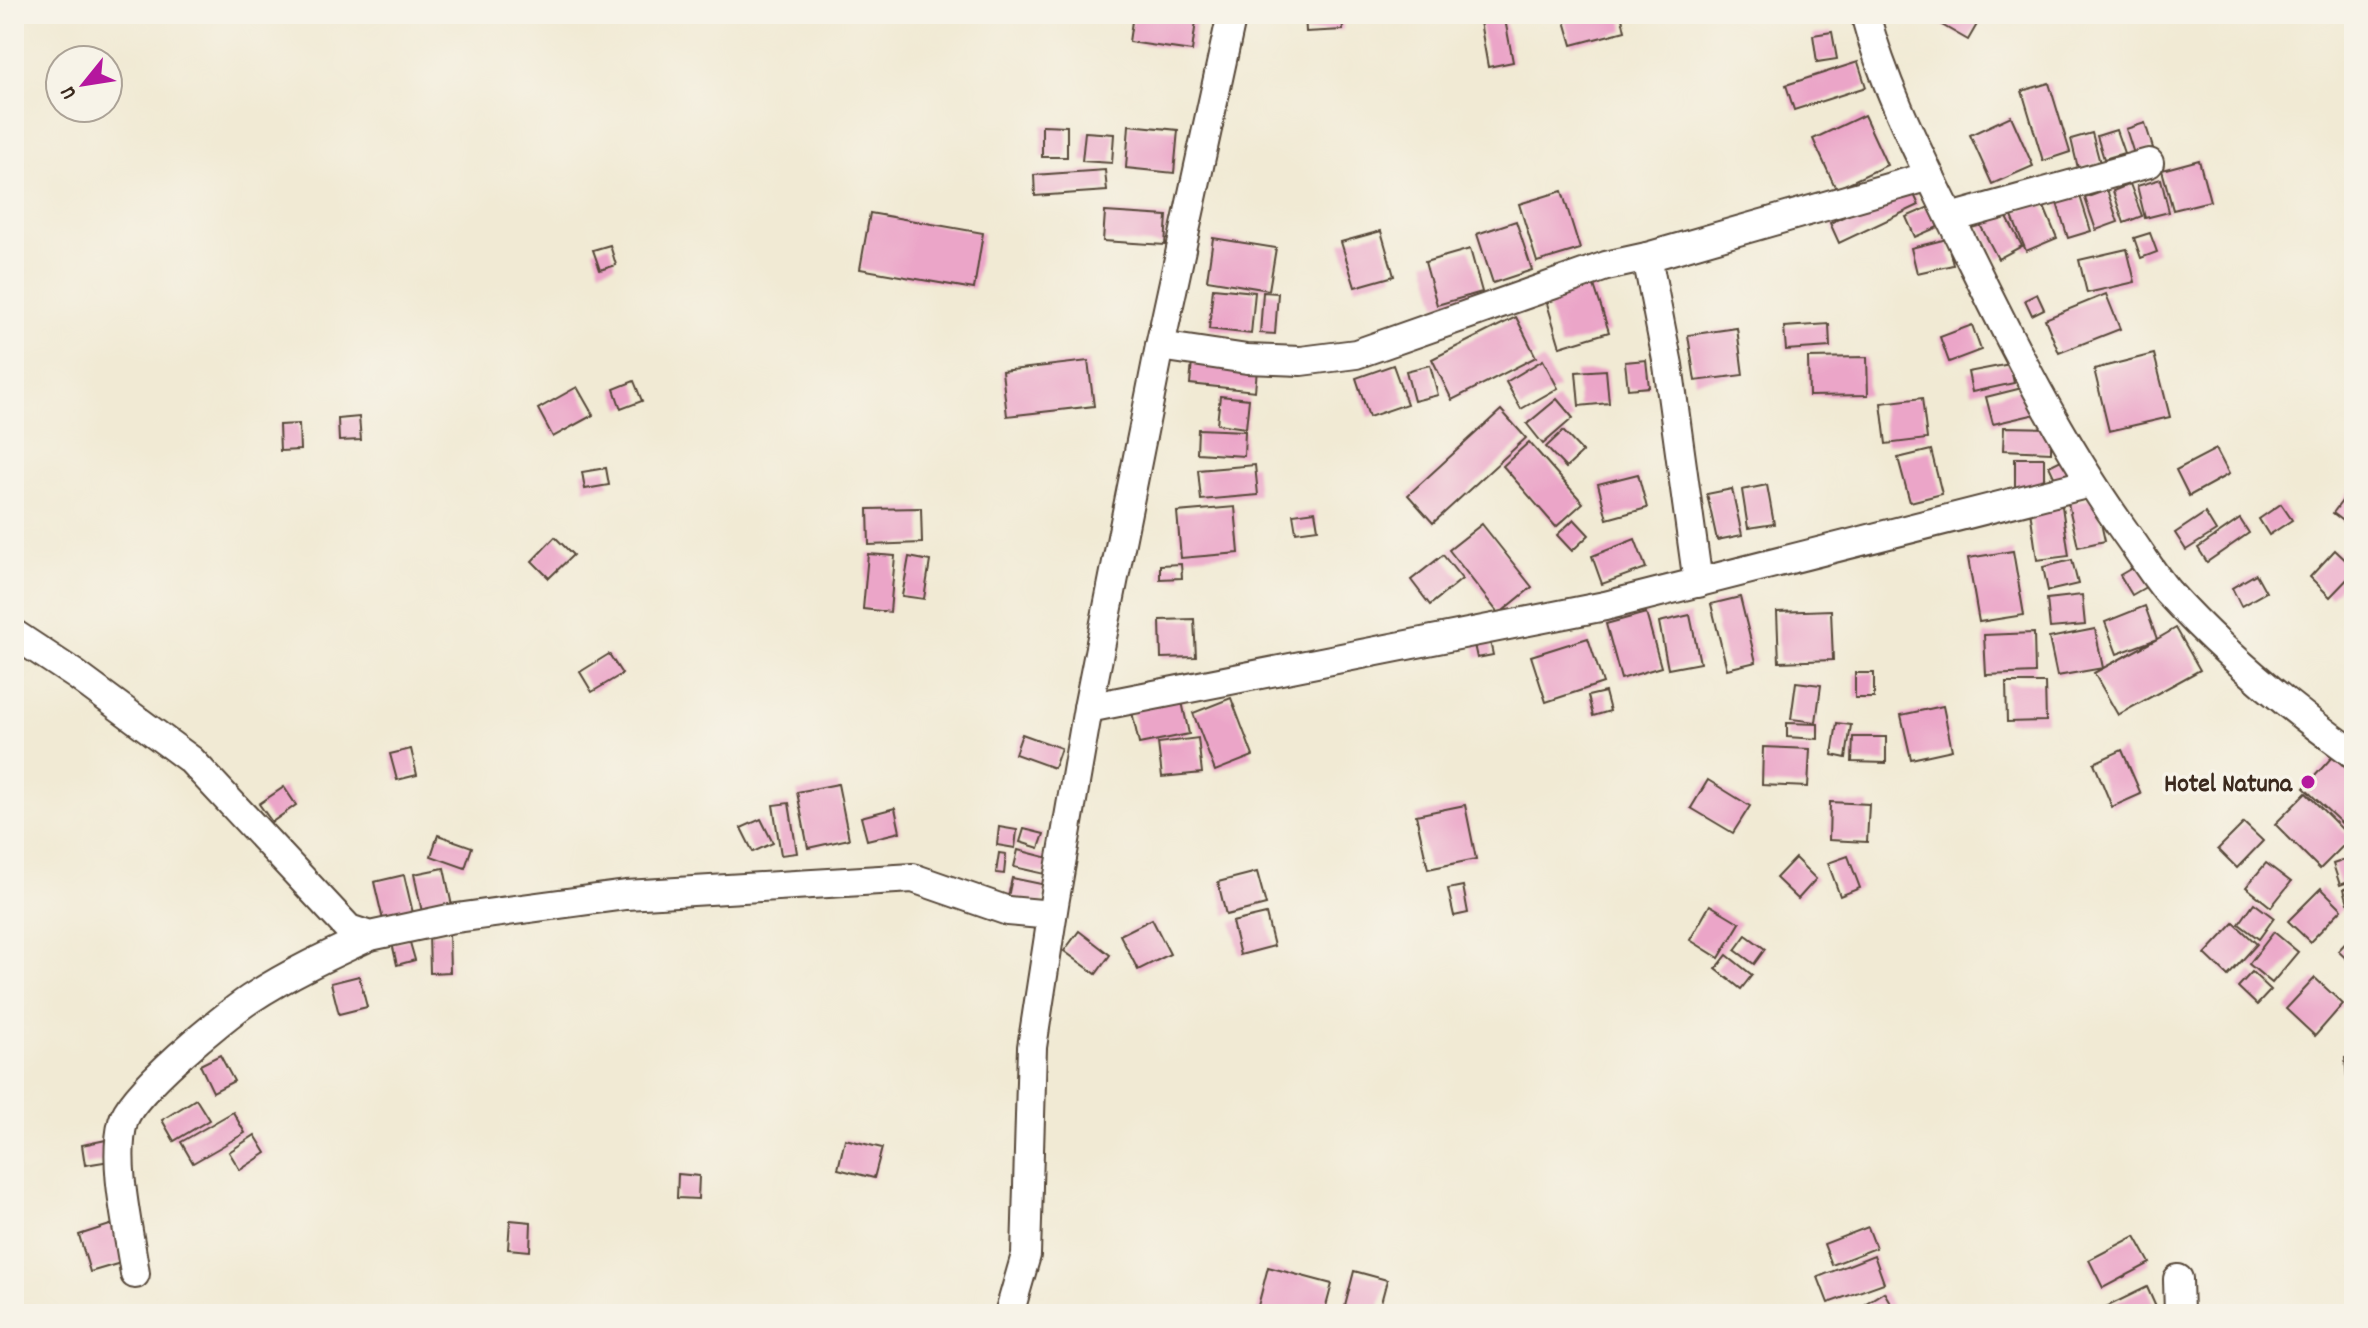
<svg xmlns="http://www.w3.org/2000/svg" width="2368" height="1328" font-family="Dekko,sans-serif">
  <style>
    .building { fill: #eba5c8 }
    .lines { fill: none; stroke-linecap: round; stroke-linejoin: round }
    .minor-casing { stroke: #564739; stroke-width: 32 }
    .minor { stroke: #fff; stroke-width: 28 }
    .poi-dot { fill: #b5179e; stroke: #f7f3e8; stroke-width: 3 }
    .labels { text-anchor: middle; stroke-width: 7; stroke-linejoin: round; paint-order: stroke }
    .poi-label { font-size: 26px; font-weight: bold; fill: #3b2a1e; stroke: #f7f3e8; text-anchor: end }
  </style>
  <rect width="100%" height="100%" fill="#f7f3e8"/>
  <filter id="ink" filterUnits="userSpaceOnUse"><feTurbulence type="fractalNoise" baseFrequency=".0125" numOctaves="2"/><feDisplacementMap in="SourceGraphic" scale="16" xChannelSelector="R" yChannelSelector="G"/><feConvolveMatrix kernelMatrix="1 2 1 2 8 2 1 2 1" color-interpolation-filters="sRGB"/></filter>
  <filter id="wash" filterUnits="userSpaceOnUse"><feTurbulence type="fractalNoise" baseFrequency=".006" numOctaves="4" result="noise"/><feDisplacementMap in="SourceGraphic" scale="32" xChannelSelector="R" yChannelSelector="G"/><feGaussianBlur stdDeviation="1.8" result="paint"/><feColorMatrix in="noise" values="0 0 0 0 0 0 0 0 0 0 0 0 0 0 0 0 0 1.4 0 .05"/><feComposite in="paint" operator="in"/></filter>
  <g filter="url(#wash)">
    <rect width="100%" height="100%" fill="#f1ead4"/>
    <g id="blocks">
      <g class="building">
        <polygon points="1133,14 1196,21 1192,51 1129,42"/>
        <polygon points="1305,14 1342,14 1343,30 1306,32"/>
        <polygon points="1491,14 1504,14 1513,62 1488,67 1479,16"/>
        <polygon points="1563,14 1621,14 1625,31 1572,45"/>
        <polygon points="1929,14 1983,14 1968,40 1928,17"/>
        <polygon points="1832,32 1837,59 1817,62 1813,35"/>
        <polygon points="1858,62 1866,87 1794,110 1786,85"/>
        <polygon points="2049,83 2070,152 2043,161 2022,91"/>
        <polygon points="1864,115 1887,165 1836,189 1813,139"/>
        <polygon points="2011,116 2033,166 1992,184 1970,135"/>
        <polygon points="2145,123 2153,148 2134,154 2126,129"/>
        <polygon points="1042,125 1067,126 1067,157 1042,157"/>
        <polygon points="1129,125 1178,130 1174,173 1126,168"/>
        <polygon points="2116,130 2124,153 2104,159 2097,136"/>
        <polygon points="1085,132 1114,134 1112,163 1082,161"/>
        <polygon points="2092,133 2100,163 2078,168 2071,139"/>
        <polygon points="2199,160 2210,201 2173,210 2162,170"/>
        <polygon points="1105,170 1107,191 1035,196 1034,175"/>
        <polygon points="2161,179 2169,212 2145,218 2137,186"/>
        <polygon points="2130,184 2142,216 2124,223 2113,191"/>
        <polygon points="1910,186 1919,205 1839,243 1830,223"/>
        <polygon points="2107,190 2118,222 2096,230 2085,198"/>
        <polygon points="1562,191 1580,249 1537,262 1519,204"/>
        <polygon points="2080,196 2091,231 2068,238 2057,203"/>
        <polygon points="2042,202 2057,238 2026,251 2011,214"/>
        <polygon points="1929,207 1938,227 1915,237 1906,217"/>
        <polygon points="2002,208 2022,246 1998,259 1978,221"/>
        <polygon points="1105,212 1167,216 1165,245 1103,241"/>
        <polygon points="870,213 983,233 974,289 860,269"/>
        <polygon points="1516,221 1532,270 1493,283 1477,234"/>
        <polygon points="1381,231 1394,276 1355,287 1341,242"/>
        <polygon points="2150,233 2157,252 2141,258 2134,238"/>
        <polygon points="1213,238 1276,248 1269,290 1207,280"/>
        <polygon points="1947,239 1953,265 1917,273 1911,248"/>
        <polygon points="610,245 616,265 600,270 593,250"/>
        <polygon points="1470,249 1482,292 1437,305 1425,262"/>
        <polygon points="2127,249 2135,282 2087,293 2079,260"/>
        <polygon points="1594,285 1609,332 1560,347 1546,300"/>
        <polygon points="1213,288 1255,292 1251,334 1209,329"/>
        <polygon points="1263,292 1278,293 1275,334 1260,333"/>
        <polygon points="2037,294 2044,309 2032,315 2025,300"/>
        <polygon points="2106,294 2120,329 2059,353 2045,319"/>
        <polygon points="1516,317 1536,357 1452,400 1432,359"/>
        <polygon points="1829,324 1830,347 1786,350 1784,327"/>
        <polygon points="1972,325 1981,350 1949,362 1940,337"/>
        <polygon points="1737,328 1743,375 1695,381 1688,335"/>
        <polygon points="2154,354 2170,417 2109,431 2094,369"/>
        <polygon points="1867,357 1868,395 1809,396 1808,358"/>
        <polygon points="1543,360 1558,388 1521,409 1506,382"/>
        <polygon points="1646,360 1649,387 1628,389 1625,362"/>
        <polygon points="1088,361 1094,406 1007,416 1002,371"/>
        <polygon points="1192,362 1257,369 1255,391 1190,384"/>
        <polygon points="2010,364 2014,383 1972,392 1968,372"/>
        <polygon points="1393,365 1407,404 1369,417 1356,378"/>
        <polygon points="1430,365 1438,395 1414,401 1406,371"/>
        <polygon points="1606,370 1609,403 1579,406 1576,372"/>
        <polygon points="634,381 642,401 621,409 614,389"/>
        <polygon points="2030,386 2036,414 1993,424 1986,397"/>
        <polygon points="577,387 593,415 553,437 538,409"/>
        <polygon points="1220,396 1249,399 1246,428 1217,424"/>
        <polygon points="1922,398 1927,439 1886,444 1881,403"/>
        <polygon points="1557,399 1573,418 1543,444 1527,424"/>
        <polygon points="1501,410 1526,438 1433,523 1408,495"/>
        <polygon points="359,417 361,440 339,441 338,419"/>
        <polygon points="299,424 300,450 280,451 279,425"/>
        <polygon points="2004,427 2051,428 2051,452 2003,450"/>
        <polygon points="1198,429 1245,431 1244,456 1197,453"/>
        <polygon points="1563,431 1583,452 1566,468 1546,447"/>
        <polygon points="1529,442 1583,503 1556,527 1503,466"/>
        <polygon points="2216,449 2229,474 2189,496 2176,470"/>
        <polygon points="1931,450 1942,494 1910,502 1898,458"/>
        <polygon points="2067,457 2075,475 2057,483 2049,466"/>
        <polygon points="2015,458 2044,458 2044,490 2015,489"/>
        <polygon points="1255,465 1258,495 1201,500 1198,470"/>
        <polygon points="606,468 609,485 585,489 582,472"/>
        <polygon points="1638,474 1647,508 1607,519 1598,484"/>
        <polygon points="1767,485 1774,524 1748,528 1742,490"/>
        <polygon points="2354,485 2354,521 2350,526 2333,513"/>
        <polygon points="1732,489 1742,535 1717,540 1707,494"/>
        <polygon points="2095,497 2105,541 2078,547 2068,503"/>
        <polygon points="2281,504 2292,520 2269,535 2259,519"/>
        <polygon points="2062,506 2069,556 2037,560 2030,510"/>
        <polygon points="1235,507 1239,553 1181,558 1177,512"/>
        <polygon points="921,508 922,543 869,545 868,509"/>
        <polygon points="1315,511 1318,529 1296,532 1293,514"/>
        <polygon points="2205,513 2216,531 2186,550 2175,533"/>
        <polygon points="1574,519 1589,535 1572,551 1557,535"/>
        <polygon points="2240,519 2249,533 2207,562 2198,548"/>
        <polygon points="1482,524 1532,587 1499,614 1449,550"/>
        <polygon points="555,537 573,555 549,578 532,561"/>
        <polygon points="1635,539 1646,568 1602,584 1592,556"/>
        <polygon points="2335,550 2354,568 2354,572 2330,597 2310,577"/>
        <polygon points="2013,551 2024,615 1979,622 1968,558"/>
        <polygon points="868,554 895,556 890,612 863,609"/>
        <polygon points="1443,555 1462,579 1430,605 1411,580"/>
        <polygon points="909,557 930,561 924,599 902,596"/>
        <polygon points="2072,560 2078,584 2048,591 2043,567"/>
        <polygon points="1181,564 1182,578 1160,579 1160,565"/>
        <polygon points="2139,564 2151,584 2132,595 2120,575"/>
        <polygon points="2256,574 2266,592 2241,606 2232,588"/>
        <polygon points="2082,595 2085,625 2050,628 2047,599"/>
        <polygon points="1740,597 1756,662 1727,669 1711,604"/>
        <polygon points="2145,606 2157,639 2176,628 2200,670 2118,715 2094,673 2157,639 2117,654 2105,622"/>
        <polygon points="1831,610 1833,660 1779,662 1777,612"/>
        <polygon points="1646,613 1661,667 1621,679 1606,624"/>
        <polygon points="1690,615 1700,663 1668,669 1659,622"/>
        <polygon points="1194,619 1196,657 1161,658 1160,620"/>
        <polygon points="2095,629 2103,668 2057,676 2049,638"/>
        <polygon points="2034,633 2035,673 1986,675 1984,635"/>
        <polygon points="1489,637 1493,655 1477,658 1473,640"/>
        <polygon points="1588,638 1603,683 1546,702 1531,656"/>
        <polygon points="609,654 622,674 592,692 580,672"/>
        <rect x="1855" y="673" width="19" height="25"/>
        <polygon points="1796,682 1821,685 1816,722 1791,719"/>
        <polygon points="2006,683 2045,683 2046,721 2007,722"/>
        <polygon points="1605,692 1610,711 1593,716 1588,696"/>
        <polygon points="1181,697 1189,734 1139,744 1131,707"/>
        <polygon points="1231,698 1253,756 1215,771 1193,713"/>
        <polygon points="1943,706 1952,750 1911,759 1901,715"/>
        <polygon points="1787,723 1818,724 1818,739 1787,737"/>
        <polygon points="1837,723 1851,725 1846,758 1832,755"/>
        <polygon points="1022,734 1061,748 1054,768 1015,754"/>
        <polygon points="1853,737 1886,737 1886,763 1852,762"/>
        <polygon points="1198,738 1202,773 1162,777 1158,743"/>
        <polygon points="1763,747 1810,749 1808,787 1762,785"/>
        <polygon points="411,749 417,775 397,780 390,754"/>
        <polygon points="2122,750 2141,794 2112,807 2094,763"/>
        <polygon points="2333,756 2354,776 2352,833 2304,788"/>
        <polygon points="1708,780 1750,806 1733,833 1691,808"/>
        <polygon points="838,784 849,839 808,848 797,792"/>
        <polygon points="284,787 296,805 272,822 259,804"/>
        <polygon points="2306,793 2351,838 2320,869 2275,824"/>
        <polygon points="1830,802 1869,804 1867,842 1829,840"/>
        <polygon points="789,803 797,853 781,855 773,805"/>
        <polygon points="1465,805 1476,859 1428,869 1416,815"/>
        <polygon points="895,808 900,832 867,840 861,817"/>
        <polygon points="761,819 773,843 753,852 741,828"/>
        <polygon points="2244,823 2263,841 2237,868 2218,849"/>
        <polygon points="999,827 1017,830 1015,848 997,845"/>
        <polygon points="1024,829 1044,834 1039,848 1020,842"/>
        <polygon points="438,835 472,847 465,868 431,856"/>
        <polygon points="1018,850 1049,858 1045,874 1014,867"/>
        <polygon points="999,853 1006,854 1004,874 996,873"/>
        <polygon points="1848,856 1860,888 1840,896 1828,863"/>
        <polygon points="2354,857 2354,880 2340,885 2333,864"/>
        <polygon points="1795,858 1816,879 1798,899 1776,878"/>
        <polygon points="2266,863 2291,882 2271,907 2246,887"/>
        <polygon points="444,868 452,906 422,912 414,874"/>
        <polygon points="1257,872 1266,905 1226,915 1218,882"/>
        <polygon points="404,875 413,913 383,920 374,882"/>
        <polygon points="1012,878 1046,885 1042,904 1008,897"/>
        <polygon points="1463,886 1468,913 1454,916 1448,889"/>
        <polygon points="2354,886 2354,901 2348,903 2344,889"/>
        <polygon points="2321,888 2342,909 2310,942 2288,921"/>
        <polygon points="2254,903 2274,918 2259,939 2239,924"/>
        <polygon points="1710,905 1740,923 1719,958 1690,940"/>
        <polygon points="1266,914 1274,946 1240,955 1232,922"/>
        <polygon points="1152,919 1170,954 1138,970 1120,935"/>
        <polygon points="2234,923 2257,944 2228,976 2205,954"/>
        <polygon points="1079,931 1110,955 1096,974 1064,951"/>
        <polygon points="2274,932 2298,952 2272,983 2249,964"/>
        <polygon points="429,933 449,933 450,972 430,973"/>
        <polygon points="2354,934 2354,966 2338,951"/>
        <polygon points="1746,935 1765,949 1754,964 1735,950"/>
        <polygon points="409,939 415,960 397,965 392,943"/>
        <polygon points="1727,955 1752,975 1741,989 1716,969"/>
        <polygon points="2252,972 2271,990 2257,1005 2238,987"/>
        <polygon points="359,976 367,1007 339,1014 331,983"/>
        <polygon points="2315,978 2343,1004 2315,1036 2286,1009"/>
        <polygon points="220,1055 234,1081 213,1092 200,1065"/>
        <polygon points="2354,1057 2354,1087 2348,1088 2345,1058"/>
        <polygon points="196,1099 209,1120 174,1141 162,1120"/>
        <polygon points="233,1112 245,1133 193,1163 181,1142"/>
        <polygon points="255,1135 266,1153 240,1170 229,1152"/>
        <polygon points="845,1139 882,1148 874,1178 838,1169"/>
        <polygon points="106,1140 110,1161 85,1165 82,1145"/>
        <polygon points="678,1174 699,1176 698,1199 677,1198"/>
        <polygon points="510,1220 531,1222 530,1251 508,1249"/>
        <polygon points="113,1224 124,1262 90,1272 79,1235"/>
        <polygon points="1868,1227 1876,1248 1832,1265 1824,1244"/>
        <polygon points="2135,1236 2150,1263 2103,1288 2089,1260"/>
        <polygon points="1874,1255 1884,1283 1828,1303 1818,1277"/>
        <polygon points="1268,1267 1332,1284 1324,1314 1256,1314"/>
        <polygon points="1354,1271 1387,1280 1378,1314 1343,1314"/>
        <polygon points="2147,1287 2159,1314 2110,1314 2106,1307"/>
        <polygon points="1884,1292 1892,1306 1872,1314 1866,1303"/>
      </g>
    </g>
  </g>
  <g filter="url(#ink)">
    <use href="#blocks" fill-opacity="0" stroke="#564739" stroke-width="2"/>
    <g class="lines">
      <g class="minor-casing">
        <g id="minor">
          <path d="M1865,14C1886,94 1926,167 1962,242C2011,342 2060,441 2125,532C2139,551 2152,573 2167,591C2222,652 2287,706 2354,754"/>
          <polyline points="1951,218 2149,163"/>
          <polyline points="1647,257 1668,365 1698,583"/>
          <polyline points="1160,346 1247,359 1301,361 1356,354 1606,266 1647,257 1930,176"/>
          <polyline points="14,634 76,675 191,760 349,929 370,936 449,919 626,895 913,878 1008,911 1052,915"/>
          <polyline points="1088,708 1605,606 2090,483"/>
          <path d="M135,1274C129,1230 112,1164 123,1122C130,1093 223,1017 250,999C288,974 329,955 370,936"/>
          <polyline points="2178,1279 2179,1314"/>
          <polyline points="1009,1314 1026,1255 1032,1047 1054,904 1088,708 1160,346 1232,14"/>
        </g>
      </g>
      <use href="#minor" class="minor"/>
    </g>
  </g>
  <circle class="poi-dot" cx="2308" cy="782" r="8"/>
  <g class="labels">
    <g class="poi-label">
      <text x="2292" y="791">Hotel Natuna</text>
    </g>
  </g>
  <rect width="2368" height="1328" fill="none" stroke="#f7f3e8" stroke-width="48"/>
  <g transform="translate(84 84) rotate(240)"><circle r="38" fill="#f7f3e8" stroke="#aca397" stroke-width="2"/>
  <path d="M0-6L14 30L0 20L-14 30Z" fill="#b5179e"/>
  <text y="-12" font-size="22" font-weight="bold" text-anchor="middle" fill="#3b2a1e">U</text>
  </g>
</svg>
